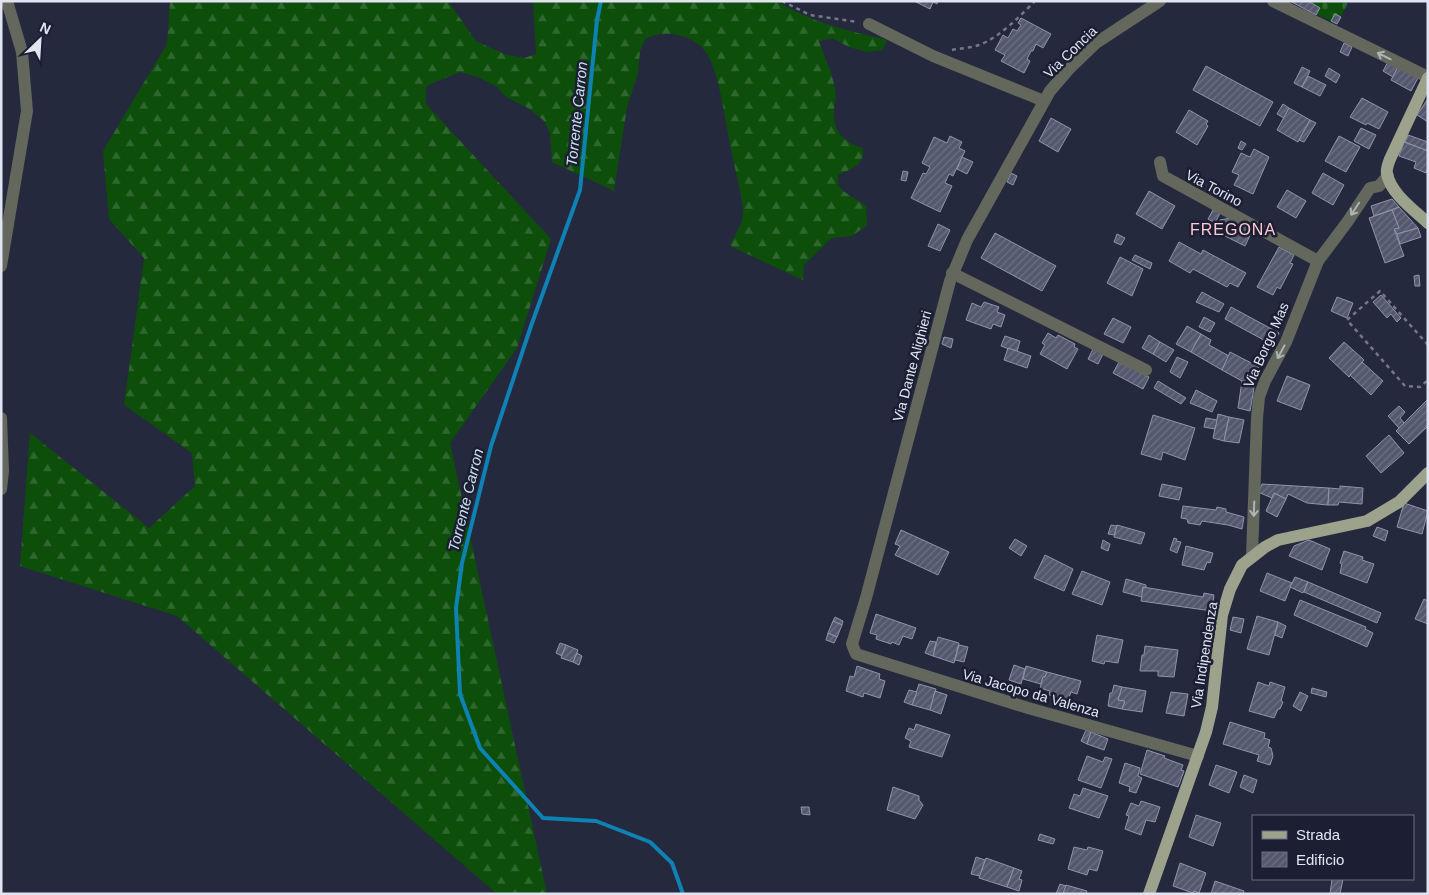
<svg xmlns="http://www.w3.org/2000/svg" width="1429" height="895" font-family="Helvetica,sans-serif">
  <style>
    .forest { fill: url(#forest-firs) }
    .cemetery { fill: url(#cemetery-stones) }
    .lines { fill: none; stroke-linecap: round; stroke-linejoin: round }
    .stream { stroke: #0e82b4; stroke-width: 4 }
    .building { fill: url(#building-hatch); stroke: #8e94ad }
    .path { stroke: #737788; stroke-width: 2.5; stroke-dasharray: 4 4; stroke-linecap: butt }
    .minor { stroke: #64675c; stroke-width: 12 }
    .major { stroke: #9da28c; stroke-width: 12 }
    .oneway { stroke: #afb3b6 }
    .labels { text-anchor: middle; stroke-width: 5; stroke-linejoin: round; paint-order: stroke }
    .street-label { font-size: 14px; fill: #e1e5f2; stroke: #1c1f33 }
    .water-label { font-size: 15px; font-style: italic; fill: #cce1ef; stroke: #1c1f33 }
    .quarter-label { font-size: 16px; letter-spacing: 1px; fill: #fdc9d3; stroke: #1c1f33 }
  </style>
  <defs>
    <pattern id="forest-firs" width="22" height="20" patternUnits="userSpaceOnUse" patternTransform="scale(1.25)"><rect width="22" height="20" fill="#0c4e0a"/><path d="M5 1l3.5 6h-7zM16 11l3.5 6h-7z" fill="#2f672e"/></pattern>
    <pattern id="cemetery-stones" width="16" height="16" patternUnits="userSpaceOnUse" patternTransform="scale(1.25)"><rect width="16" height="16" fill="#0c4e0a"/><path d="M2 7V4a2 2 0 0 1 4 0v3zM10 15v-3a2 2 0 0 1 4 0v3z" fill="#2f672e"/></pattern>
    <pattern id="building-hatch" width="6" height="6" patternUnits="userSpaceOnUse" patternTransform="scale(1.25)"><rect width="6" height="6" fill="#53586f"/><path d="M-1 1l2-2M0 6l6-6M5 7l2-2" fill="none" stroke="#6b7084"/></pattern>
  </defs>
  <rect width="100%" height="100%" fill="#25293d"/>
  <path class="forest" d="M170,1H448L476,41L504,54L524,58L536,54L533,1H778C810,23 851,31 887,40L882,50L867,52L849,47L832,38L819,41C824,57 833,73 835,89C837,98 833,108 834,117C835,134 847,144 863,148C865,166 852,168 838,175V185L843,191L866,206L867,225L852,236L832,238L804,265L803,280L730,246L742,221L743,208C740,187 734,165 730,144C725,120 719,69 705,51C691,33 664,29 645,39L640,52L638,73L627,107L614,191L552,162L550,133L544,121L530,109L506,97L497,87L478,77L460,72L433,83L427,86L426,89V104L551,239L517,348L450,443L547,894H497L177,616L20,566L30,433L149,528L195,486L192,453L124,405L144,258L109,219L103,151L167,44Z"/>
  <polygon class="cemetery" points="1290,1 1349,1 1337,24"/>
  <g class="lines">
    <polyline class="stream" points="601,1 597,20 580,190 531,326 491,446 462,563 456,608 460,694 480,748 543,818 596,821 650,842 672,863 683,894"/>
  </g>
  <g class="building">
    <polygon points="938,1 937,4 933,2 930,9 916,2"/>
    <polygon points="1290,1 1308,1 1320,8 1316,15"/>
    <polygon points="1335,14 1341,17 1337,24 1331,21"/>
    <polygon points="1021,18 1051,34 1043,48 1036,44 1033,51 1031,51 1027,59 1030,61 1024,73 1001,61 1005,55 995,50 1003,35 1008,38 1013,29 1017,31 1021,25 1018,23"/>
    <polygon points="1344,43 1352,47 1348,56 1340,52"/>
    <polygon points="1389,60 1399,65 1393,77 1383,71"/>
    <polygon points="1399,65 1419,76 1411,91 1391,80"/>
    <polygon points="1206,66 1273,102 1260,126 1193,90"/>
    <polygon points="1302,67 1310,71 1302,87 1294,83"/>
    <polygon points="1329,68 1340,75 1336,83 1325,76"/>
    <polygon points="1308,76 1326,85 1320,96 1302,87"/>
    <polygon points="1362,98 1388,112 1379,129 1367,123 1366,125 1350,117"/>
    <polygon points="1427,100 1428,101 1428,122 1417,115"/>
    <polygon points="1283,104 1289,108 1284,118 1277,114"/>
    <polygon points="1289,108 1310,120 1298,142 1277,130"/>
    <polygon points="1189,110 1208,121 1206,124 1208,126 1197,145 1176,132"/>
    <polygon points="1051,118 1071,129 1058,152 1039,141"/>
    <polygon points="1310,120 1316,123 1304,142 1299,140"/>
    <polygon points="1361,128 1376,135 1369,149 1354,141"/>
    <polygon points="1408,135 1428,142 1428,151 1405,142"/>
    <polygon points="950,136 962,142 959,148 965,151 953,176 949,174 945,183 952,186 940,212 911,198 923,173 926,174 930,167 922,163 934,137 947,143"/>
    <polygon points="1339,136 1360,147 1346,172 1325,161"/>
    <polygon points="1241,141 1246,144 1242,150 1238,148"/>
    <polygon points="1404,142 1428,151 1428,167 1426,173 1414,168 1416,162 1399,156"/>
    <polygon points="1254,149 1269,157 1253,194 1234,185 1239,175 1232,172 1241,153 1250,157"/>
    <polygon points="962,157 973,162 967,174 957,169"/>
    <polygon points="903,171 908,172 906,181 901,180"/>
    <polygon points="1011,173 1017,176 1013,185 1007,182"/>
    <polygon points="1323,173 1344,185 1333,205 1312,193"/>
    <polygon points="1287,190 1306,201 1296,218 1277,207"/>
    <polygon points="1149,191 1175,206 1162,229 1136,214"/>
    <polygon points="1392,199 1399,207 1374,216 1371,206"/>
    <polygon points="1399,207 1418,228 1397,234 1394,229 1399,228 1392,210"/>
    <polygon points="1213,210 1220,213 1215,223 1208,219"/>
    <polygon points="1392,210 1399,228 1394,229 1404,256 1385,263 1369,218"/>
    <polygon points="1231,218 1240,222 1236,230 1227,226 1223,235 1215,231 1220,220"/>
    <polygon points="1240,222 1253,229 1245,246 1223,235 1227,226 1236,230"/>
    <polygon points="938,224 950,230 940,251 928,246"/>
    <polygon points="1418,228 1421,237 1400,244 1397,234"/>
    <polygon points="995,233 1056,266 1042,291 981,258"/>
    <polygon points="1117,234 1125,238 1121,245 1114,242"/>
    <polygon points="1179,242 1201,254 1203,250 1246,273 1238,287 1230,283 1227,287 1193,269 1190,273 1169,261"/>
    <polygon points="1279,247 1294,255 1290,263 1293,264 1280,289 1277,287 1273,295 1257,287"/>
    <polygon points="1135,255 1152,263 1150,269 1132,260"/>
    <polygon points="1120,257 1143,269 1132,296 1107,283"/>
    <polygon points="1419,275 1420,286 1415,286 1414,276"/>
    <polygon points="1202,292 1224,304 1219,312 1196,302"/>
    <polygon points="1381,295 1401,318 1397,322 1391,314 1387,318 1373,302"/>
    <polygon points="1337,297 1353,303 1347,318 1331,311"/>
    <polygon points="984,302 999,307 997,312 1005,315 1001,327 993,324 991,329 966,320 972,303 981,307"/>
    <polygon points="1231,307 1279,333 1273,345 1225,319"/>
    <polygon points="1204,317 1215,323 1210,332 1199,327"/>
    <polygon points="1113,318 1131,327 1123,343 1104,334"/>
    <polygon points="1187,326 1201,334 1191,352 1176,344"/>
    <polygon points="1048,333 1056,338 1058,335 1075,344 1074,347 1078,349 1067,369 1040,354 1045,345 1042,343"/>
    <polygon points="1201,334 1211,340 1209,345 1229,356 1222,370 1191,352"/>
    <polygon points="1149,335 1160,342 1153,354 1142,348"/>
    <polygon points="1005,336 1020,341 1017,352 1001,346"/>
    <polygon points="944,337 953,339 951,348 942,344"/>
    <polygon points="1160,342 1174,350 1166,362 1153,354"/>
    <polygon points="1344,342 1364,360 1349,377 1329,358"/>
    <polygon points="1008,348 1031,356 1027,368 1004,360"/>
    <polygon points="1093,349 1103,354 1098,364 1088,359"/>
    <polygon points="1230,352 1259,367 1251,383 1242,381 1222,370"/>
    <polygon points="1177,357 1188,362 1180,378 1170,372"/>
    <polygon points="1119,362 1149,377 1143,389 1113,373"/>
    <polygon points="1362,362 1383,381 1371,395 1350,375"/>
    <polygon points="1287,376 1310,385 1301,410 1277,401"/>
    <polygon points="1253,378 1254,388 1250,411 1238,408 1242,381 1251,383"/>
    <polygon points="1158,381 1186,398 1181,404 1154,388"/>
    <polygon points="1196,390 1217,401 1212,412 1190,403"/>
    <polygon points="1428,399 1428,426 1409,444 1396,431"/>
    <polygon points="1399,406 1405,412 1400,418 1404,423 1399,428 1388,416"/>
    <polygon points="1218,414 1229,417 1224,441 1213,438"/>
    <polygon points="1153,415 1195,428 1185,460 1163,452 1161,460 1141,454"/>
    <polygon points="1229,417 1244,420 1239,443 1224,441"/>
    <polygon points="1206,418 1217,420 1215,429 1204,427"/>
    <polygon points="1389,435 1404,453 1381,473 1366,456"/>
    <polygon points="1162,484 1182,488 1179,500 1159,496"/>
    <polygon points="1262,484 1329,488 1328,505 1307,503 1288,494 1286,499 1274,493 1272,498 1258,492"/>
    <polygon points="1340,486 1363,488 1362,504 1339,502 1338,505 1328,505 1329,488 1340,489"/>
    <polygon points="1274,493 1286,499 1277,517 1266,511"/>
    <polygon points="1404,503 1428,511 1422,534 1397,527"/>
    <polygon points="1183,506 1216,510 1217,507 1226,509 1226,512 1244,517 1242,529 1228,525 1202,521 1200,525 1188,523 1187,519 1181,518"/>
    <polygon points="1111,525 1117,526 1114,535 1108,534"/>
    <polygon points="1117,525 1145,533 1141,544 1114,537"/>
    <polygon points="1377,527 1388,531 1385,541 1373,536"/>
    <polygon points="901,530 949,552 938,575 895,555 900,546 895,544"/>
    <polygon points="1174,538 1177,539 1176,541 1181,542 1177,553 1170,550"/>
    <polygon points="1015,539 1027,546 1021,556 1009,548"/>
    <polygon points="1103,540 1110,544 1108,551 1101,548"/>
    <polygon points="1309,540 1330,549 1322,570 1289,556 1294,546"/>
    <polygon points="1186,546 1213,553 1210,563 1207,562 1204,570 1182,565"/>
    <polygon points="1344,551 1363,557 1362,560 1374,564 1367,583 1340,573 1342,564 1340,563"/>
    <polygon points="1045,555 1073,569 1064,591 1034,578"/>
    <polygon points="1082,571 1110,582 1102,605 1072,594"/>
    <polygon points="1267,573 1292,583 1285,601 1260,591"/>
    <polygon points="1295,577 1308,582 1303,593 1290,587"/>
    <polygon points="1126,579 1146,585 1146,588 1143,587 1142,597 1123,592"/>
    <polygon points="1308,582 1381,613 1377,623 1304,592"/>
    <polygon points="1143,587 1203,597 1204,593 1214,595 1212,611 1141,601"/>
    <polygon points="1424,599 1428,601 1428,624 1415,619"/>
    <polygon points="1300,600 1366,627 1365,629 1373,633 1367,647 1294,615"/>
    <polygon points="876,614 916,628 912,639 903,636 899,645 892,642 891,644 876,639 877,635 870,633"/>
    <polygon points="1257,616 1278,622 1269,655 1247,649"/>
    <polygon points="835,617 843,621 842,625 833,621"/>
    <polygon points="1233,617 1244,619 1241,633 1230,630"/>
    <polygon points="833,621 842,625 837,637 828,633"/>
    <polygon points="1278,622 1286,626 1282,638 1275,635"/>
    <polygon points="828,633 837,637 834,643 826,640"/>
    <polygon points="1097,635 1123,640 1118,663 1105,661 1104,664 1092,661"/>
    <polygon points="938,637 959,643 954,663 933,656"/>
    <polygon points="930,641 936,642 933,656 925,653"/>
    <polygon points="560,643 566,645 562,656 556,653"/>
    <polygon points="566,645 578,650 573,662 561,658"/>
    <polygon points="959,645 968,647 964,662 955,660"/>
    <polygon points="1145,646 1178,650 1174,677 1158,676 1158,671 1140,671 1142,655 1144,655"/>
    <polygon points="577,653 582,656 579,665 573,662"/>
    <polygon points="1014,665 1025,669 1021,684 1009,680"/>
    <polygon points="857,666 880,674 879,679 885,681 880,698 864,693 863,697 846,691 850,676 854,677"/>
    <polygon points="1026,666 1047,672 1045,677 1043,677 1041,684 1023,679"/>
    <polygon points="1047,672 1081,681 1077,694 1071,692 1068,700 1049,695 1050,691 1040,688 1043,677 1045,677"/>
    <polygon points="1258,682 1269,686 1270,682 1285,687 1281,701 1283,702 1280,709 1278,709 1274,718 1249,711"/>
    <polygon points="919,684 936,689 930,710 912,705"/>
    <polygon points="1114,685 1122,687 1118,700 1125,701 1122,709 1108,706 1110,693 1112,693"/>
    <polygon points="1122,687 1146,691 1142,712 1122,709 1125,701 1118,700"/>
    <polygon points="1312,688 1327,692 1326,697 1311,693"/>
    <polygon points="909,690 917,692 912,705 904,702"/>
    <polygon points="935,691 947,695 941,714 930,710"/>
    <polygon points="1171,692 1188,694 1184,716 1166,713"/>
    <polygon points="1300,692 1308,696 1301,711 1293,706"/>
    <polygon points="1230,722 1265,733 1264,738 1270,740 1268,747 1271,748 1273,756 1270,765 1257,761 1259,755 1223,744"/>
    <polygon points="916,724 950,735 942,757 909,747 911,741 905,738 909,728 914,730"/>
    <polygon points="1086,730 1091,732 1087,744 1081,741"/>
    <polygon points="1091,732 1108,739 1104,750 1087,744"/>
    <polygon points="1147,750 1165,756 1164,758 1183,765 1181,770 1184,771 1178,787 1140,774"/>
    <polygon points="1087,756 1103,762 1105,757 1112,759 1101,788 1078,780"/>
    <polygon points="1125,763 1140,768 1138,776 1142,778 1136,793 1129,791 1130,787 1119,783"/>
    <polygon points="1216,765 1237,772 1229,793 1209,785"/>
    <polygon points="1244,775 1257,780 1253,793 1240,787"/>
    <polygon points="893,787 919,796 919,800 923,805 915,819 887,810"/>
    <polygon points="1083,788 1108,796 1099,818 1069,808 1074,794 1080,796"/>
    <polygon points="1141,801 1160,807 1155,822 1146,820 1141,835 1125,829 1129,816 1126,815 1131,803 1139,806"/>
    <polygon points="801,807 809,807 810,815 802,814"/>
    <polygon points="1196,815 1221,823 1213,846 1189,837"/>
    <polygon points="1040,834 1055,839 1053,844 1038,840"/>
    <polygon points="1074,847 1087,850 1088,847 1103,851 1097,871 1089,869 1087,875 1068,869"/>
    <polygon points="976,857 985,860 980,876 971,874"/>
    <polygon points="986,858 1014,868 1007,887 979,878"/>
    <polygon points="1180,863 1206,873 1199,893 1194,891 1193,893 1173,886"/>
    <polygon points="1014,868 1022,871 1019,879 1022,880 1019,891 1007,887"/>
    <polygon points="1332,879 1343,879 1340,894 1330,894"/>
    <polygon points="1215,881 1244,891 1243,894 1211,894"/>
    <polygon points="1060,884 1066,886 1063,894 1056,894"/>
    <polygon points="1066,885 1087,891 1086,894 1063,894"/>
  </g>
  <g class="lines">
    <g class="path">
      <polyline points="782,1 810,15 858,22"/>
      <path d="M952,50C961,48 971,48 979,45C1000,37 1019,17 1035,1"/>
      <polyline points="1428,345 1380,291 1347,320 1405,386 1420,387 1428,380"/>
    </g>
    <g class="minor">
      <polyline points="1160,1 1096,43 1069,69 1050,91 967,240 950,281 866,598 852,644 856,654 1028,708 1198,756"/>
      <polyline points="1273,1 1428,77"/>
      <polyline points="869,24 933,56 1044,101"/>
      <polyline points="1160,162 1163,176 1318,261"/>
      <polyline points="1,266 27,111 22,52 7,1"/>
      <polyline points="952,273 1146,370"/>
      <polyline points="1,418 3,471 1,489"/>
      <polyline points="1252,556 1257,418 1259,397 1265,381 1286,342 1318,261 1348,221 1370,188 1379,186 1388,176"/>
    </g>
    <g class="major">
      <path d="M1428,78L1390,159C1388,164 1386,169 1387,174C1391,194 1414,210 1428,223"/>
      <polyline points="1149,894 1206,732 1212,707 1222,615 1230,589 1242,565 1265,547 1278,540 1367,521 1399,502 1428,473"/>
    </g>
  </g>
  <defs><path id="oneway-shaft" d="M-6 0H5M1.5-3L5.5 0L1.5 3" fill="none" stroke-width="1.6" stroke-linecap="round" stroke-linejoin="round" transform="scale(1.25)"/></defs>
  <g class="oneway">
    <use href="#oneway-shaft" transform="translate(1384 56) rotate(-154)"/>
    <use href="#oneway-shaft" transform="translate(1355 209) rotate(123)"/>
    <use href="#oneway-shaft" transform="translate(1281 352) rotate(118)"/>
    <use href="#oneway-shaft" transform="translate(1254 509) rotate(92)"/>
  </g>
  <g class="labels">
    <g class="street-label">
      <text transform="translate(1070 52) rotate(-44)" y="5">Via Concia</text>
      <text transform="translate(1214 188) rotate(28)" y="5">Via Torino</text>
      <text transform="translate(1266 345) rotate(-66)" y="5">Via Borgo Mas</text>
      <text transform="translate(912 366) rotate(-75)" y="5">Via Dante Alighieri</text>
      <text transform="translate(1204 655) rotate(-81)" y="5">Via Indipendenza</text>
      <text transform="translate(1031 693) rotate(16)" y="5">Via Jacopo da Valenza</text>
    </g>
    <g class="water-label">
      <text transform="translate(577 114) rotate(-84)" y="5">Torrente Carron</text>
      <text transform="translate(466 500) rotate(-76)" y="5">Torrente Carron</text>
    </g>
    <g class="quarter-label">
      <text x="1233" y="235">FREGONA</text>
    </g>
  </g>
  <rect width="1429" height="895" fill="none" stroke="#e1e5f2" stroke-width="5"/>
  <rect x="1252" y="815" width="162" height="65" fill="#1c1f33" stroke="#6b6e7f"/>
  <rect x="1262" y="831" width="25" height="8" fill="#9da28c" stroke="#6b6e7f"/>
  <text x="1296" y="840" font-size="15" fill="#e1e5f2">Strada</text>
  <rect x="1262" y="852" width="25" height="15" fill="url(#building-hatch)" stroke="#6b6e7f"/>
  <text x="1296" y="865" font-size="15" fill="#e1e5f2">Edificio</text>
  <g transform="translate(40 40) rotate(25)" stroke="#1c1f33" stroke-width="4" paint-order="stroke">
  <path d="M0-4L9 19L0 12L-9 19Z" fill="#e1e5f2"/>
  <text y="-8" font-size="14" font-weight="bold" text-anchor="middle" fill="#e1e5f2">N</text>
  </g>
</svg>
